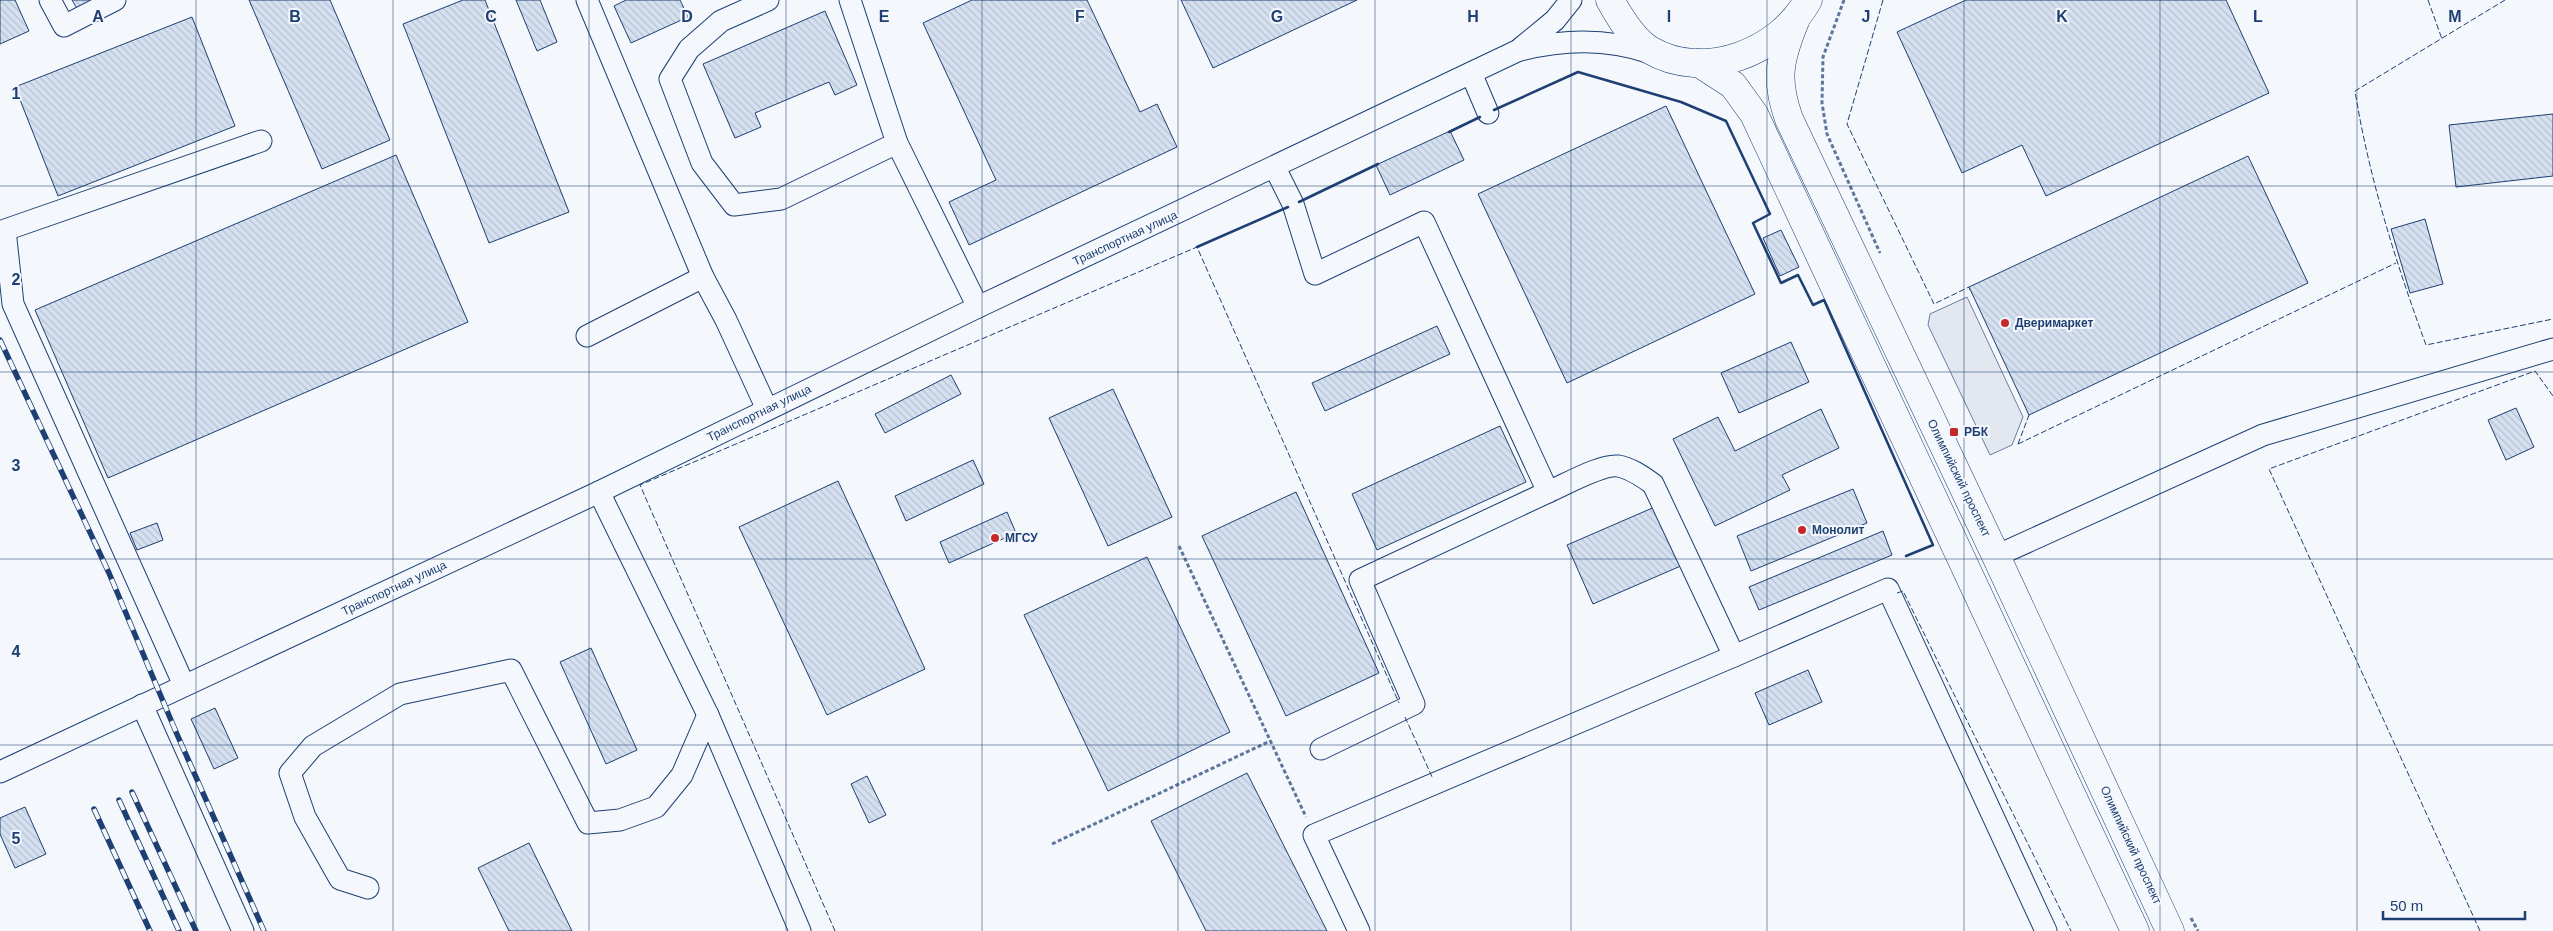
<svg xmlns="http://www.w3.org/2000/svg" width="2553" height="931" font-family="Helvetica,sans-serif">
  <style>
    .parking { fill: #e3e8f0; stroke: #687fa3 }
    .building { fill: url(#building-back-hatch); stroke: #1d3f73 }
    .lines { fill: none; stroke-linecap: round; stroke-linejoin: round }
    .minor-casing { stroke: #1d3f73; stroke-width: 23 }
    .major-casing { stroke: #1d3f73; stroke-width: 29 }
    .path { stroke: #5e769c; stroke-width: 3; stroke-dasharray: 4 2.5; stroke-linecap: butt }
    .minor { stroke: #f4f7fb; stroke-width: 21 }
    .major { stroke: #f4f7fb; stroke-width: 28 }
    .rail-casing { stroke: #1d3f73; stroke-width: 5.5 }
    .rail { stroke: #f4f7fb; stroke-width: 4; stroke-dasharray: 11; stroke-linecap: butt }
    .fence { stroke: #1d3f73; stroke-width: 1; stroke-dasharray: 6 2.5; stroke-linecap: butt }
    .wall { stroke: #1d3f73; stroke-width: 2.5 }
    .grid { fill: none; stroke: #1d3f73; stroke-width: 1; stroke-opacity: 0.55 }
    .poi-dot { fill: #c62828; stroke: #f4f7fb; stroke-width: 2 }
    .labels { text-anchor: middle; stroke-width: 4; stroke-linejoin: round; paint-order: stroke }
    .street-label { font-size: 12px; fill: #1d3f73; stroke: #f4f7fb }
    .poi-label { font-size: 12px; font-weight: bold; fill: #1d3f73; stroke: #f4f7fb; text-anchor: start }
    .grid-label { font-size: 16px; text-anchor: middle; font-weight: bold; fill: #1d3f73; stroke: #f4f7fb; stroke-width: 4; stroke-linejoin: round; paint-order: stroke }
  </style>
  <defs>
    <pattern id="building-back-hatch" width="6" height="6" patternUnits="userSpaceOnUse" patternTransform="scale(1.25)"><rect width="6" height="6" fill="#d5e0f0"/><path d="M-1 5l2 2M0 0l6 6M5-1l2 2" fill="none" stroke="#b6c1d1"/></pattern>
  </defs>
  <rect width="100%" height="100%" fill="#f4f7fb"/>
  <polygon class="parking" points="1967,297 2023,417 2012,445 1990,455 1928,325 1930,314"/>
  <g class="building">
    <polygon points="0,0 15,0 29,31 0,44"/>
    <polygon points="72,0 103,0 79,12"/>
    <polygon points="249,0 330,0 390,140 322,169"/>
    <polygon points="463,0 485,0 569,212 489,243 403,24"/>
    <polygon points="516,0 540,0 557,42 537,51"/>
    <polygon points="626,0 680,0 688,17 631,43 614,6"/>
    <polygon points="972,0 1087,0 1140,112 1157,104 1177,147 969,245 949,202 996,180 923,23"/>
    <polygon points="1181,0 1357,0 1213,68"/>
    <polygon points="1966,0 2226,0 2269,93 2046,196 2022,145 1962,173 1897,32"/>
    <polygon points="825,11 857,85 835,95 829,82 755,113 761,127 735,138 703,64"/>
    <polygon points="192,17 235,126 58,196 15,87"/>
    <polygon points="1666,106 1755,294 1567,383 1478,194"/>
    <polygon points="2553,114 2553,176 2456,187 2449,125"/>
    <polygon points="1450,131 1464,160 1390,195 1376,165"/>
    <polygon points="396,155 468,322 108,478 35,310"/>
    <polygon points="2248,156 2308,283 2029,415 1969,287"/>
    <polygon points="2425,219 2443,284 2410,293 2391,229"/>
    <polygon points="1781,230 1799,267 1780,276 1763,238"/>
    <polygon points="1437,326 1450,354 1325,411 1312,383"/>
    <polygon points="1791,342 1809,382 1739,413 1721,373"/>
    <polygon points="951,375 961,394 885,433 875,414"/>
    <polygon points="1113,389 1172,517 1108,546 1049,418"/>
    <polygon points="2516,408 2534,447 2506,460 2488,420"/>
    <polygon points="1821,409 1839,448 1782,475 1790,490 1715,526 1673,439 1718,417 1735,451"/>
    <polygon points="1500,426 1526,482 1377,550 1352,494"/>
    <polygon points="973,460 984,484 906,521 895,496"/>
    <polygon points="838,481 925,669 827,715 739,527"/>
    <polygon points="1853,489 1867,523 1751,571 1737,536"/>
    <polygon points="1296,492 1379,673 1286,716 1202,536"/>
    <polygon points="1657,506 1683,565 1593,604 1567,545"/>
    <polygon points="1007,512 1016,533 949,563 940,542"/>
    <polygon points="157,523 163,540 137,550 130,533"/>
    <polygon points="1883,531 1892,555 1759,610 1749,587"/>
    <polygon points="1147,557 1230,732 1108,791 1024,615"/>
    <polygon points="591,648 637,750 606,764 560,662"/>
    <polygon points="1808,670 1822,702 1769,725 1755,693"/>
    <polygon points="215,708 238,758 214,769 191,719"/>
    <polygon points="1247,773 1327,931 1206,931 1151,821"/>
    <polygon points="867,776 886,815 869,823 851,784"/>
    <polygon points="25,807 46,854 15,868 0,834 0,818"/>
    <polygon points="529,843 572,931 509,931 478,868"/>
  </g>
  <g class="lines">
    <g class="minor-casing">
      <g id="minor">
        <polyline points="50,0 64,26 115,0"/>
        <polyline points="587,0 703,277"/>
        <polyline points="768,0 721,21 689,49 670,79 702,163 734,205 781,199 897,143"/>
        <polyline points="850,0 897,143 978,307"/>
        <polyline points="1521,48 1555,20 1571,0"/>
        <polyline points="1471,73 1488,113"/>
        <path d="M1275,168L1293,204L1315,274L1424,222L1548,492C1565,485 1601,464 1618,466C1631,468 1643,477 1653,484L1734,656L1888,589L2046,931"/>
        <polyline points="587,336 703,277 726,320 767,409"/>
        <polyline points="599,492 708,715 800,931"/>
        <polyline points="1996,556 2263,435 2553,349"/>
        <polyline points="184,685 13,304 5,230 261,141"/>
        <polyline points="142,705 243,931"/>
        <polyline points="1321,749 1414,704 1360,580 1548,492"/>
        <path d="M0,772L599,492L978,307L1517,51C1563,39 1606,38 1651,53"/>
        <polyline points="368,888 340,879 305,817 290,773 313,746 400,694 511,670 588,823 620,820 656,807 682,775 708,715"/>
        <polyline points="1359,931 1314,835 1734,656"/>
      </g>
    </g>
    <g class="major-casing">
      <g id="major">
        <path d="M1610,0C1620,18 1633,40 1650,50C1704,82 1780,52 1808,0"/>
        <path d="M1795,21C1779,60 1775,80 1789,119L1996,556L2170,931"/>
        <polyline points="1699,63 1733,85 1754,114 2135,931"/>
      </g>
    </g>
    <g class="path">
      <polyline points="1844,0 1823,57 1822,103 1827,134 1880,253"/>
      <polyline points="1179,546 1306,817"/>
      <polyline points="1052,844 1270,741"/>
      <polyline points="2191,918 2198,931"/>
    </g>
    <use href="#minor" class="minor"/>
    <use href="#major" class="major"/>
    <g class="rail-casing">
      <g id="rail">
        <polyline points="0,340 109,573 176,732 264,931"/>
        <polyline points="132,792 196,931"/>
        <polyline points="119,800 179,931"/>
        <polyline points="94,809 150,931"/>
      </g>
    </g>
    <use href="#rail" class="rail"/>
    <g class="fence">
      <polyline points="1883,0 1847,124 1934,304 1969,287 1970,290"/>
      <polyline points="2428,0 2442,39"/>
      <path d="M2505,0L2355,91C2369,178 2396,263 2426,345L2553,319"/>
      <polyline points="2018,444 2029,415 2027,412"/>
      <polyline points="2018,444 2396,263"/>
      <polyline points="1897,593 1903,591 2071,931"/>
      <polyline points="1405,717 1433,779"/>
      <polyline points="835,931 640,485 1197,247 1399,703"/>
      <polyline points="2480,931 2269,469 2535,371 2553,396"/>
    </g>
    <g class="wall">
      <polyline points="1494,110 1578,72 1681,102 1726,121 1770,214 1753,223 1781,283 1798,275 1813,305 1824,300 1933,545 1906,556"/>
      <polyline points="1449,132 1480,117"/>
      <polyline points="1299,202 1378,164"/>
      <polyline points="1197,247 1288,207"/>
    </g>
  </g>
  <path class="grid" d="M196,0V931M393,0V931M589,0V931M786,0V931M982,0V931M1178,0V931M1375,0V931M1571,0V931M1767,0V931M1964,0V931M2160,0V931M2357,0V931M0,186H2553M0,372H2553M0,559H2553M0,745H2553"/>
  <g class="poi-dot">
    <circle cx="2005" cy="323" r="5"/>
    <rect x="1949" y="427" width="10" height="10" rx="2.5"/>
    <circle cx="1802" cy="530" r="5"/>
    <circle cx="995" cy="538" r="5"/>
  </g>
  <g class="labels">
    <g class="street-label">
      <text transform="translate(1125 238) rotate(-25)" y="4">Транспортная улица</text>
      <text transform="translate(759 413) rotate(-26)" y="4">Транспортная улица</text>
      <text transform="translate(1959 478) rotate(64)" y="4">Олимпийский проспект</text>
      <text transform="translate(394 588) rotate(-25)" y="4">Транспортная улица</text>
      <text transform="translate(2131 845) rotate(65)" y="4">Олимпийский проспект</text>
    </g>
    <g class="poi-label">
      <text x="2015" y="327">Дверимаркет</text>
      <text x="1964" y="436">РБК</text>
      <text x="1812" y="534">Монолит</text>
      <text x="1005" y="542">МГСУ</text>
    </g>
  </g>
  <g class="grid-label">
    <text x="98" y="22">A</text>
    <text x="295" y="22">B</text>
    <text x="491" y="22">C</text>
    <text x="687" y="22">D</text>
    <text x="884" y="22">E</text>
    <text x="1080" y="22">F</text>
    <text x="1277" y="22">G</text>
    <text x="1473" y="22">H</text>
    <text x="1669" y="22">I</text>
    <text x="1866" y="22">J</text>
    <text x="2062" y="22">K</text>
    <text x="2258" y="22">L</text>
    <text x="2455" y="22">M</text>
    <text x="16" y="99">1</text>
    <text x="16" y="285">2</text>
    <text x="16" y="471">3</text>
    <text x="16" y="657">4</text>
    <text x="16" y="844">5</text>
  </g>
  <path d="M2383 911v8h142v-8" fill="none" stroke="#1d3f73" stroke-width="2.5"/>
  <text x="2390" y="911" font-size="15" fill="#1d3f73" stroke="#f4f7fb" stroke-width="4" paint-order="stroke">50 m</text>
</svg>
